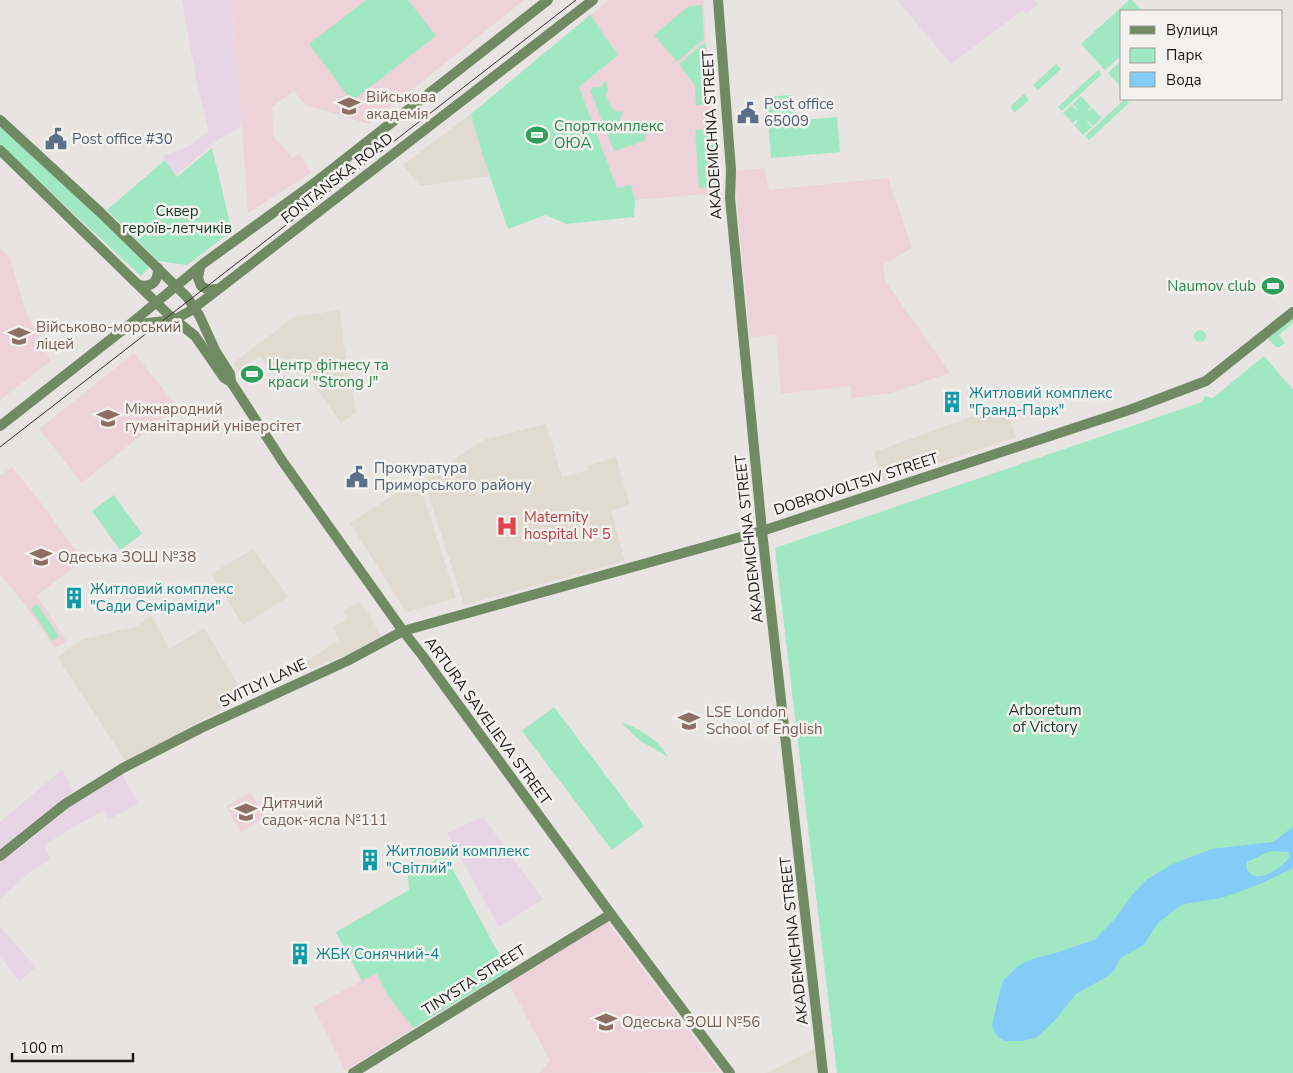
<svg xmlns="http://www.w3.org/2000/svg" width="1293" height="1073" font-family="'Nunito Sans',sans-serif">
  <style>
    .built { fill: #e0dacf }
    .industrial { fill: #e7d5e5 }
    .education { fill: #edd3d9 }
    .green { fill: #a0e8c2 }
    .water { fill: #84cbf7; fill-rule: evenodd }
    .lines { fill: none; stroke-linecap: round; stroke-linejoin: round }
    .secondary { stroke: #708a63; stroke-width: 10 }
    .tram { stroke: #32312f; stroke-width: 1 }
    .labels { text-anchor: middle; stroke-width: 5; stroke-linejoin: round; paint-order: stroke }
    .education-label { font-size: 15px; fill: #785e54; stroke: #f4f2ee; text-anchor: start }
    .service-label { font-size: 15px; fill: #4e5e75; stroke: #f4f2ee; text-anchor: start }
    .leisure-label { font-size: 15px; fill: #27864d; stroke: #f4f2ee; text-anchor: start }
    .street-label { font-size: 15px; fill: #191817; stroke: #f4f2ee }
    .park-label { font-size: 15px; fill: #143726; stroke: #f4f2ee }
    .culture-label { font-size: 15px; fill: #0d838f; stroke: #f4f2ee; text-anchor: start }
    .health-label { font-size: 15px; fill: #be3a42; stroke: #f4f2ee; text-anchor: start }
  </style>
  <rect width="100%" height="100%" fill="#e7e4e1"/>
  <g class="built">
    <polygon points="471,114 490,176 420,186 403,165"/>
    <polygon points="340,310 344,346 355,408 357,412 341,423 294,357 272,372 260,356 239,370 233,363 294,317"/>
    <polygon points="1004,405 1016,437 883,482 874,452"/>
    <polygon points="546,424 562,477 588,470 587,466 616,457 630,505 611,511 625,561 464,605 424,480 483,440"/>
    <polygon points="418,479 456,598 406,612 350,523"/>
    <polygon points="253,549 288,597 243,625 211,574"/>
    <polygon points="359,602 368,613 381,636 346,655 305,671 302,664 339,640 333,627 348,618 344,611"/>
    <polygon points="151,615 169,649 204,628 245,696 127,763 58,658 70,647 84,639 135,627"/>
    <polygon points="816,1048 819,1073 767,1073"/>
  </g>
  <g class="industrial">
    <polygon points="182,0 233,0 242,126 219,139 176,175 163,156 188,147 209,131 196,78"/>
    <polygon points="897,0 1034,0 1038,5 1026,13 1023,10 951,64"/>
    <polygon points="62,770 74,791 22,835 0,850 0,822"/>
    <polygon points="122,774 138,803 109,820 103,811 71,828 44,846 51,859 30,872 0,899 0,862 30,840 72,805"/>
    <polygon points="483,817 543,899 499,927 447,833"/>
    <polygon points="0,927 36,967 20,981 0,957"/>
  </g>
  <g class="education">
    <polygon points="233,0 524,0 369,124 305,105 294,91 272,107 273,136 292,157 300,154 311,173 248,213"/>
    <polygon points="610,0 703,0 719,193 635,200 631,185 617,188 579,87 618,55 590,15"/>
    <polygon points="765,168 769,190 888,178 912,248 883,265 885,280 950,373 891,393 851,398 850,386 781,394 776,335 750,337 734,171"/>
    <polygon points="0,248 10,258 25,310 51,361 0,400"/>
    <polygon points="134,353 177,406 82,483 39,429"/>
    <polygon points="12,467 41,503 83,560 37,596 67,642 55,648 25,605 0,574 0,476"/>
    <polygon points="250,792 266,817 241,832 226,807"/>
    <polygon points="445,855 508,971 345,1070 313,1007 361,981 336,932 409,890 408,875"/>
    <polygon points="607,921 720,1072 539,1073 550,1061 508,982"/>
  </g>
  <g class="green">
    <polygon points="366,0 408,0 436,36 352,101 309,44"/>
    <polygon points="1129,0 1132,0 1142,11 1122,11 1122,55 1105,70 1081,44"/>
    <polygon points="702,5 704,39 677,62 654,35 689,6"/>
    <polygon points="590,15 618,55 579,87 617,188 631,185 635,200 634,217 567,224 545,215 508,229 483,156 471,114"/>
    <polygon points="705,42 710,104 696,105 695,86 679,64"/>
    <polygon points="1122,60 1122,88 1108,73"/>
    <polygon points="1056,64 1061,69 1038,90 1033,85"/>
    <polygon points="1098,70 1102,74 1062,111 1058,107"/>
    <polygon points="605,80 608,90 606,96 611,107 616,112 622,111 623,113 620,118 624,127 632,133 640,131 644,127 646,128 646,138 642,142 614,151 590,90 594,87 601,87"/>
    <polygon points="1024,94 1029,100 1014,113 1011,107 1013,104"/>
    <polygon points="791,95 794,121 837,117 840,152 771,158 766,97"/>
    <polygon points="1081,96 1091,107 1087,110 1088,111 1092,108 1102,118 1093,126 1088,120 1087,121 1092,127 1083,135 1074,125 1078,121 1076,120 1073,123 1063,113 1072,105 1077,111 1078,110 1073,104"/>
    <polygon points="1125,99 1129,103 1089,140 1085,136"/>
    <polygon points="0,124 151,265 141,276 0,145"/>
    <polygon points="713,129 717,187 699,188 695,130"/>
    <polygon points="212,148 232,231 187,265 158,261 107,210 165,160 177,177"/>
    <polygon points="1293,318 1293,323 1279,335 1285,343 1279,347 1276,347 1269,340 1269,335"/>
    <circle cx="1200" cy="336" r="6"/>
    <polygon points="1264,356 1293,390 1293,1073 837,1073 775,548 1202,402 1205,396 1213,398"/>
    <polygon points="114,495 142,534 120,550 92,511"/>
    <polygon points="37,604 59,636 52,641 31,609"/>
    <polygon points="554,707 644,826 612,850 522,731"/>
    <path d="M621,722C641,730 657,738 668,757L639,740Z"/>
    <polygon points="445,855 508,971 413,1028 387,994 376,973 362,981 336,932 409,890 408,875"/>
  </g>
  <path class="water" d="M1293,827V868L1260,884L1236,893L1221,898L1184,904L1178,907L1158,923L1144,945L1120,958L1115,969L1108,976L1076,994L1055,1020L1037,1037L1022,1041H1006L1001,1039L994,1032L992,1025L1000,991L1003,981L1018,966L1032,959L1059,952L1094,940L1113,921L1132,895L1146,880L1173,864L1212,849L1273,842ZM1272,851L1289,852L1290,857C1283,866 1260,884 1250,873C1246,870 1246,867 1247,862L1266,853Z"/>
  <g class="lines">
    <g class="secondary">
      <polyline points="718,0 731,170 730,198 762,531 823,1073"/>
      <polyline points="0,120 100,212 187,297 199,315 216,352 230,374 231,382"/>
      <polyline points="0,150 169,315 195,336 224,378 231,382 283,462 403,631 422,655 616,921 730,1073"/>
      <polyline points="200,267 198,278 201,286 209,290 216,289"/>
      <path d="M139,285C153,288 158,281 158,268"/>
      <polyline points="130,325 174,320 190,311 593,0"/>
      <polyline points="0,426 129,325 204,263 317,181 548,0"/>
      <polyline points="0,856 65,804 123,768 201,728 347,661 403,631 762,531 1132,409 1206,381 1293,312"/>
      <polyline points="353,1073 611,914"/>
    </g>
    <polyline class="tram" points="0,447 576,0"/>
  </g>
  <defs>
    <g id="university-bare" transform="scale(1.725)"><path d="M0-5L7-2L0 1L-7-2ZM-4 1L0 2.5L4 1V4Q0 6-4 4Z" fill="#8d6e63" stroke="#f4f2ee" stroke-width="2.5" paint-order="stroke"/></g>
    <g id="civic-bare" transform="scale(1.725)"><path d="M-.6-6.5H3V-4.5H.6V-3L4-1V1h2V6H-6V1h2V-1L-.6-3ZM-1.2 2.5V6h2.4V2.5Z" fill="#5c6f8a" stroke="#f4f2ee" stroke-width="2.5" paint-order="stroke"/></g>
    <g id="stadium-bare" transform="scale(1.725)"><path d="M0-5a6.5 5 0 1 0 0 10a6.5 5 0 1 0 0-10ZM-3.5-1.8h7v3.6h-7Z" fill="#2e9e5b" stroke="#f4f2ee" stroke-width="2.5" paint-order="stroke"/></g>
    <g id="building-bare" transform="scale(1.725)"><path d="M-4-6H4V6H1V3H-1V6H-4ZM-2.5-4.3h1.7v1.8h-1.7ZM.8-4.3h1.7v1.8H.8ZM-2.5-1h1.7V.8h-1.7ZM.8-1h1.7V.8H.8Z" fill="#0f9aa8" stroke="#f4f2ee" stroke-width="2.5" paint-order="stroke"/></g>
    <g id="hospital-bare" transform="scale(1.725)"><path d="M-5-5h3v3.5h4V-5h3V5h-3V1.5h-4V5h-3Z" fill="#e0444e" stroke="#f4f2ee" stroke-width="2.5" paint-order="stroke"/></g>
    <g id="school-bare" transform="scale(1.725)"><path d="M0-5L7-2L0 1L-7-2ZM-4 1L0 2.5L4 1V4Q0 6-4 4Z" fill="#8d6e63" stroke="#f4f2ee" stroke-width="2.5" paint-order="stroke"/></g>
  </defs>
  <g fill-rule="evenodd">
    <use href="#university-bare" x="349" y="106"/>
    <use href="#civic-bare" x="748" y="113"/>
    <use href="#stadium-bare" x="537" y="135"/>
    <use href="#civic-bare" x="56" y="139"/>
    <use href="#stadium-bare" x="1273" y="286"/>
    <use href="#university-bare" x="19" y="336"/>
    <use href="#stadium-bare" x="252" y="374"/>
    <use href="#building-bare" x="952" y="402"/>
    <use href="#university-bare" x="108" y="418"/>
    <use href="#civic-bare" x="357" y="477"/>
    <use href="#hospital-bare" x="507" y="526"/>
    <use href="#school-bare" x="41" y="557"/>
    <use href="#building-bare" x="74" y="598"/>
    <use href="#school-bare" x="689" y="721"/>
    <use href="#school-bare" x="246" y="812"/>
    <use href="#building-bare" x="370" y="860"/>
    <use href="#building-bare" x="300" y="954"/>
    <use href="#school-bare" x="606" y="1022"/>
  </g>
  <g class="labels">
    <g class="education-label">
      <text x="366" y="102">Військова<tspan x="366" dy="17">академія</tspan></text>
      <text x="36" y="332">Військово-морський<tspan x="36" dy="17">ліцей</tspan></text>
      <text x="125" y="414">Міжнародний<tspan x="125" dy="17">гуманітарний універсітет</tspan></text>
      <text x="58" y="562">Одеська ЗОШ №38</text>
      <text x="706" y="717">LSE London<tspan x="706" dy="17">School of English</tspan></text>
      <text x="262" y="808">Дитячий<tspan x="262" dy="17">садок-ясла №111</tspan></text>
      <text x="622" y="1027">Одеська ЗОШ №56</text>
    </g>
    <g class="service-label">
      <text x="764" y="109">Post office<tspan x="764" dy="17">65009</tspan></text>
      <text x="72" y="144">Post office #30</text>
      <text x="374" y="473">Прокуратура<tspan x="374" dy="17">Приморського району</tspan></text>
    </g>
    <g class="leisure-label">
      <text x="554" y="131">Спорткомплекс<tspan x="554" dy="17">ОЮА</tspan></text>
      <text x="1256" y="291" text-anchor="end">Naumov club</text>
      <text x="268" y="370">Центр фітнесу та<tspan x="268" dy="17">краси "Strong J"</tspan></text>
    </g>
    <g class="street-label">
      <text transform="translate(712 135) rotate(-93)" y="5">AKADEMICHNA STREET</text>
      <text transform="translate(337 178) rotate(-38)" y="5">FONTANSKA ROAD</text>
      <text transform="translate(856 484) rotate(-18)" y="5">DOBROVOLTSIV STREET</text>
      <text transform="translate(749 539) rotate(-96)" y="5">AKADEMICHNA STREET</text>
      <text transform="translate(263 683) rotate(-25)" y="5">SVITLYI LANE</text>
      <text transform="translate(488 721) rotate(54)" y="5">ARTURA SAVELIEVA STREET</text>
      <text transform="translate(794 941) rotate(-96)" y="5">AKADEMICHNA STREET</text>
      <text transform="translate(474 980) rotate(-32)" y="5">TINYSTA STREET</text>
    </g>
    <g class="park-label">
      <text x="177" y="216">Сквер<tspan x="177" dy="17">героїв-летчиків</tspan></text>
      <text x="1045" y="715">Arboretum<tspan x="1045" dy="17">of Victory</tspan></text>
    </g>
    <g class="culture-label">
      <text x="969" y="398">Житловий комплекс<tspan x="969" dy="17">"Гранд-Парк"</tspan></text>
      <text x="90" y="594">Житловий комплекс<tspan x="90" dy="17">"Сади Семіраміди"</tspan></text>
      <text x="386" y="856">Житловий комплекс<tspan x="386" dy="17">"Світлий"</tspan></text>
      <text x="316" y="959">ЖБК Сонячний-4</text>
    </g>
    <g class="health-label">
      <text x="524" y="522">Maternity<tspan x="524" dy="17">hospital № 5</tspan></text>
    </g>
  </g>
  <rect x="1120" y="10" width="162" height="90" fill="#f4f2ee" stroke="#9c9b98"/>
  <rect x="1130" y="26" width="25" height="8" fill="#708a63" stroke="#9c9b98"/>
  <text x="1166" y="35" font-size="15" fill="#191817">Вулиця</text>
  <rect x="1130" y="48" width="25" height="15" fill="#a0e8c2" stroke="#9c9b98"/>
  <text x="1166" y="60" font-size="15" fill="#191817">Парк</text>
  <rect x="1130" y="72" width="25" height="15" fill="#84cbf7" stroke="#9c9b98"/>
  <text x="1166" y="85" font-size="15" fill="#191817">Вода</text>
  <path d="M12 1053v8h121v-8" fill="none" stroke="#191817" stroke-width="2.5"/>
  <text x="20" y="1053" font-size="15" fill="#191817" stroke="#f4f2ee" stroke-width="4" paint-order="stroke">100 m</text>
</svg>
